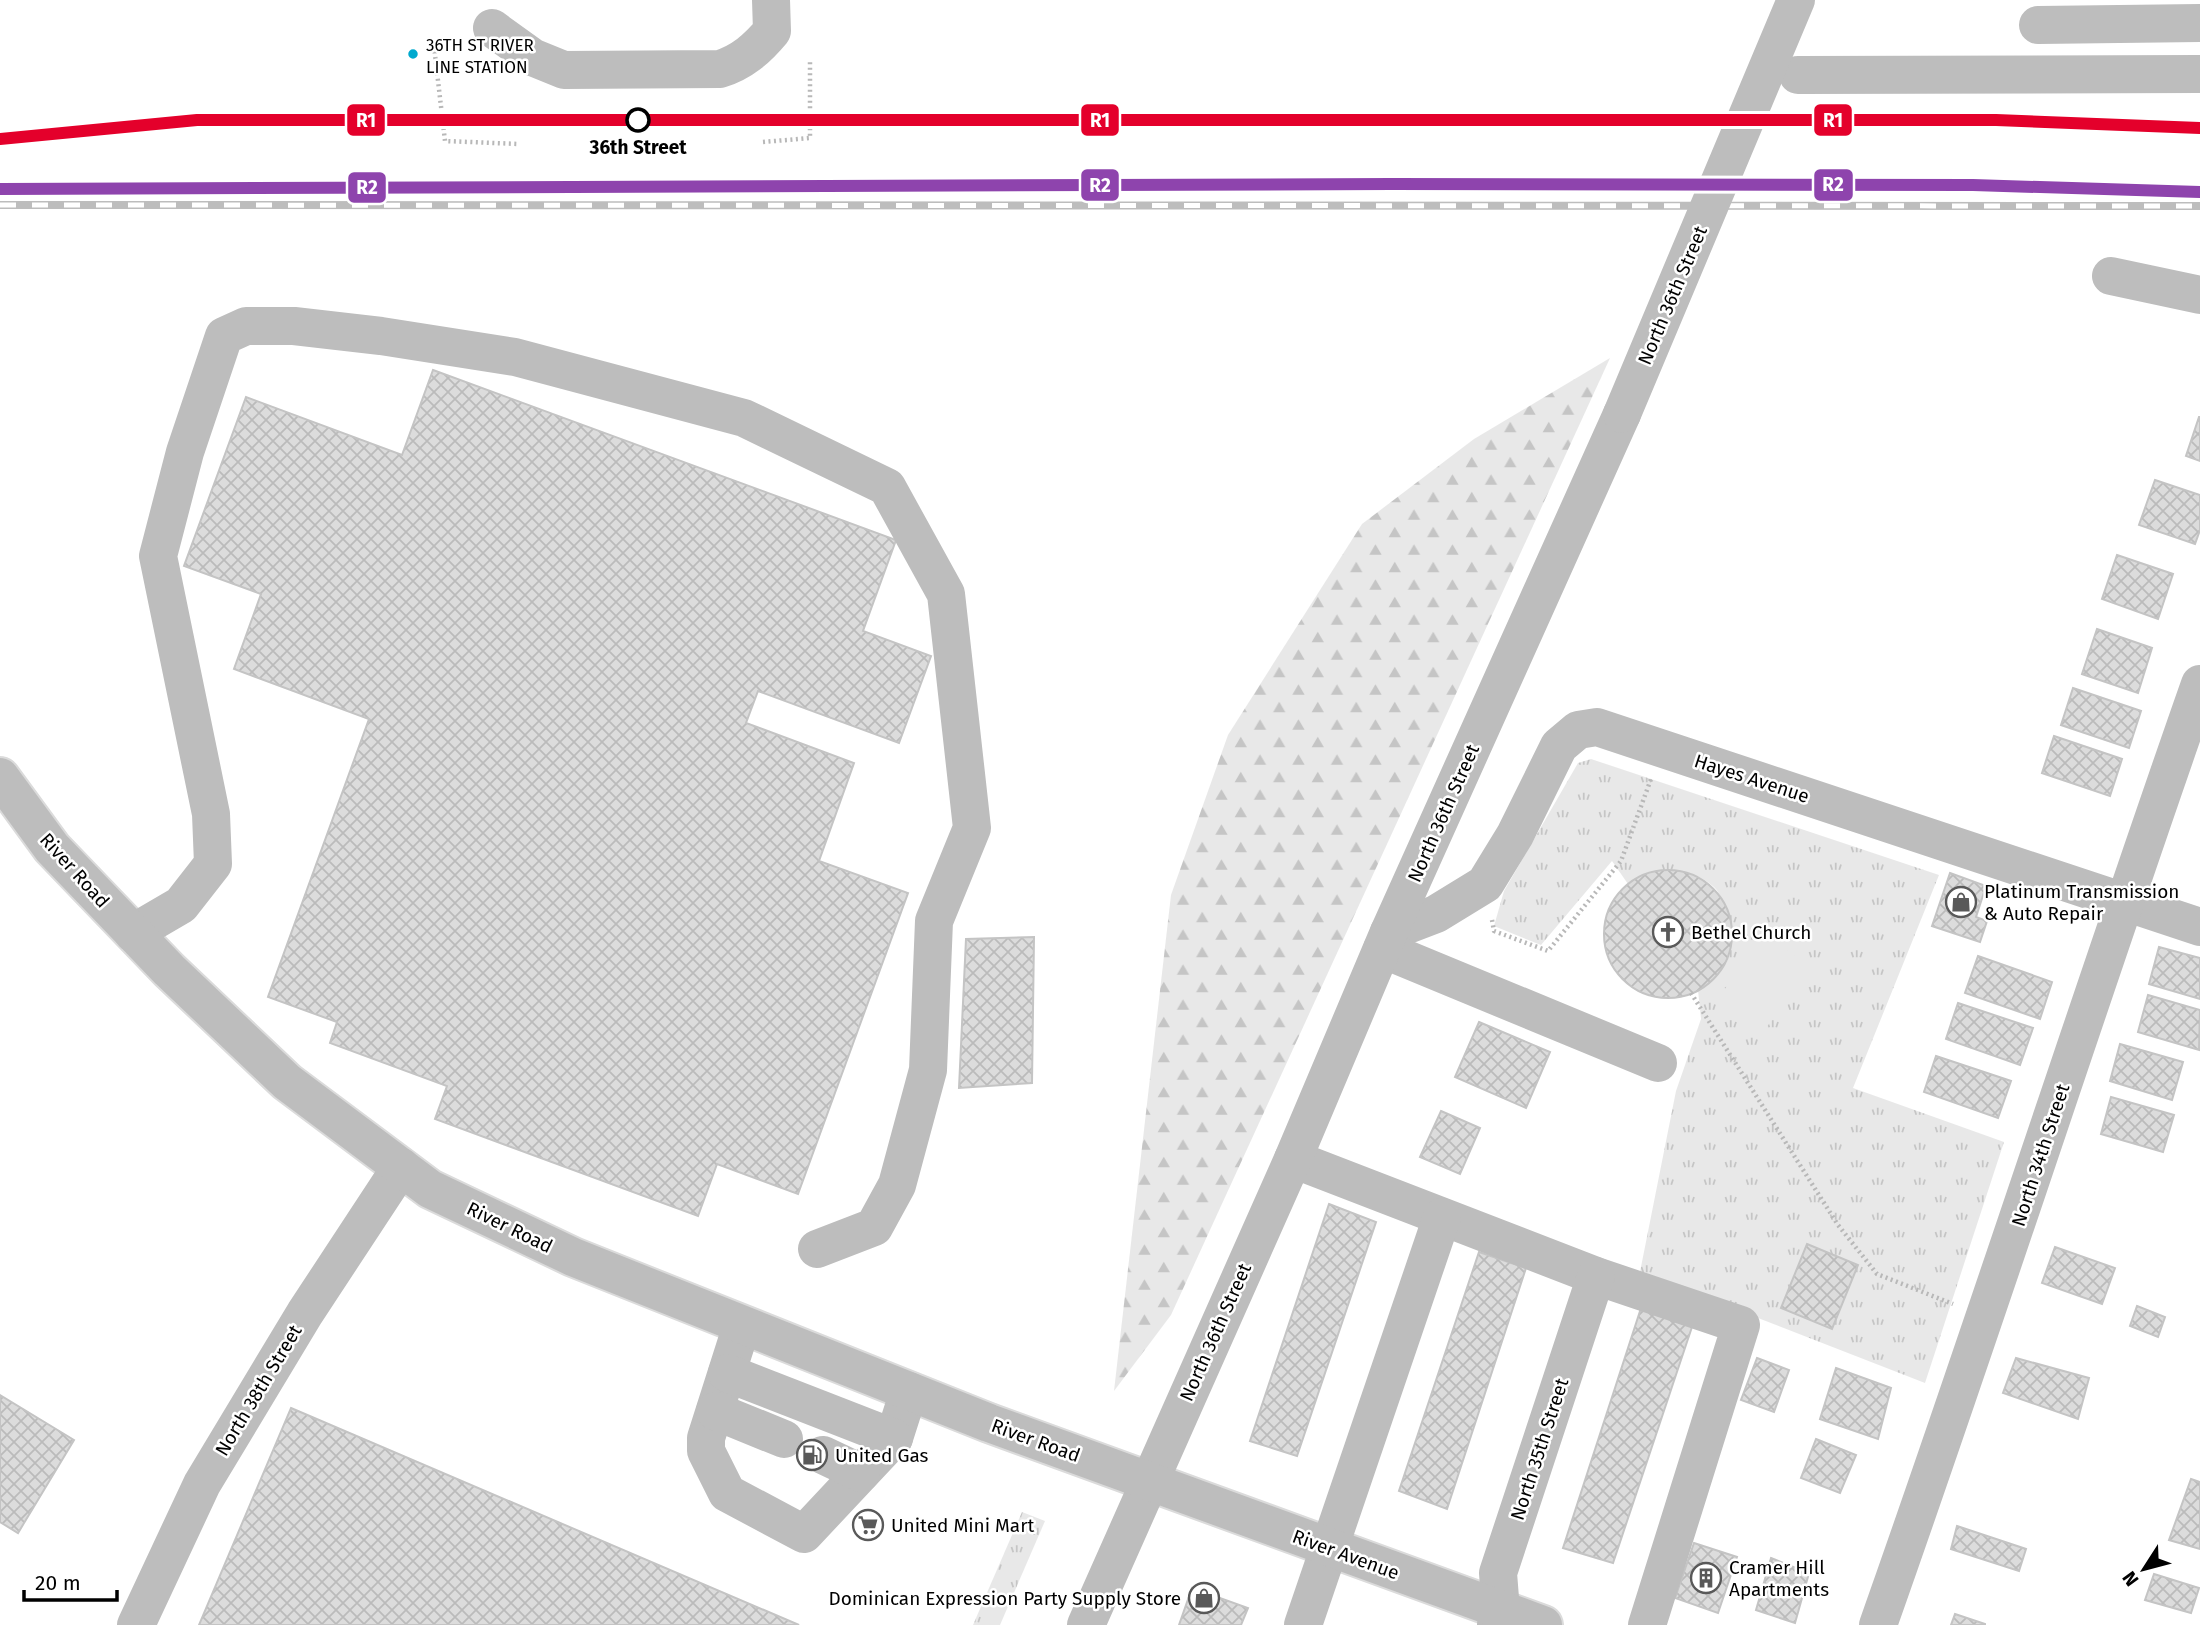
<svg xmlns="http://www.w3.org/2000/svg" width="2200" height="1625" font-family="'Fira Sans',sans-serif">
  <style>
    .grass { fill: url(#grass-tufts) }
    .forest { fill: url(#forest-firs) }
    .green { fill: #e8e8e8 }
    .building { fill: url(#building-cross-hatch); stroke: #c4c4c4; stroke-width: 2 }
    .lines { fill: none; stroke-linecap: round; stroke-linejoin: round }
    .major-casing { stroke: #dbdbdb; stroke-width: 42 }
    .path { stroke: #b8b8b8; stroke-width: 4.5; stroke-dasharray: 2 3.5; stroke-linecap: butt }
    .minor { stroke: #bdbdbd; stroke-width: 38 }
    .major { stroke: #bdbdbd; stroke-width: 38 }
    .rail-casing { stroke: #bdbdbd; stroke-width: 8 }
    .rail { stroke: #fff; stroke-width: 5; stroke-dasharray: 16; stroke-linecap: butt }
    .minor-bridge { stroke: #bdbdbd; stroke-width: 38 }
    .rail-1-casing { stroke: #fff; stroke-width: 18 }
    .rail-2-casing { stroke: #fff; stroke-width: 18 }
    .rail-1 { stroke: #e4002b; stroke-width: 12 }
    .rail-2 { stroke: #8e44ad; stroke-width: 12 }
    .bus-dot { fill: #00a9ce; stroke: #fff; stroke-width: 2.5 }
    .stop-dot { fill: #fff; stroke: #000; stroke-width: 3.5 }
    .labels { text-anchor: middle; stroke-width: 5; stroke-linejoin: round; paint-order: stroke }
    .bus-label { font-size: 17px; fill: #000; stroke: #fff; text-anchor: start }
    .stop-label { font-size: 19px; font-weight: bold; fill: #000; stroke: #fff }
    .street-label { font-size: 19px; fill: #000; stroke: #fff }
    .poi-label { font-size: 19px; fill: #000; stroke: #fff; text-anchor: start }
    .line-badge { stroke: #fff; stroke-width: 2.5 }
    .badge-label { font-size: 19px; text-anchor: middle; font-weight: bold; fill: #fff }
  </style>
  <defs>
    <pattern id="grass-tufts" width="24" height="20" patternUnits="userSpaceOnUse" patternTransform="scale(1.75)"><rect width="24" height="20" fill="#e8e8e8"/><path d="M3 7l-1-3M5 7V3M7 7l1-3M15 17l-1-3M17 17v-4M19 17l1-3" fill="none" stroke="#c5c5c5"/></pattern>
    <pattern id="forest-firs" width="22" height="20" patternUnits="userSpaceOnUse" patternTransform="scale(1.75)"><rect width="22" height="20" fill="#e8e8e8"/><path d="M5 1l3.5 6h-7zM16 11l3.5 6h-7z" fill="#c5c5c5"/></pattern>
    <pattern id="building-cross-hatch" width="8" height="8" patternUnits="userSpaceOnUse" patternTransform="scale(1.75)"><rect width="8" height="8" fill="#dcdcdc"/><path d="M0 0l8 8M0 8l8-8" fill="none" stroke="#bbb"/></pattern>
  </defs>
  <rect width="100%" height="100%" fill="#fff"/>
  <g class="grass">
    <path d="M1591,759L1939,875L1853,1088L2004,1142L1925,1383L1758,1318L1639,1277L1676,1091L1701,1019L1698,990C1709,983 1723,971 1728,959C1733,947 1731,928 1728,916C1725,906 1721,894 1714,887C1699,873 1671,866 1652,872C1644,874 1636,879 1628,884L1612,861L1541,945L1494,926L1504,891L1578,763Z"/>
    <polygon points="1022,1512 1045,1521 1000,1625 973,1625"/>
  </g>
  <polygon class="forest" points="1610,358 1171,1315 1114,1391 1171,895 1228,735 1362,524 1474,439"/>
  <polygon class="green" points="1763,933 1809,966 1762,1034 1716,1002"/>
  <g class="building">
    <polygon points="433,370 896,540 863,631 931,656 899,743 758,691 746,723 854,763 819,861 908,893 798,1194 717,1164 698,1216 435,1119 447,1086 330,1043 337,1022 268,997 369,719 234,669 261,594 184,566 246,397 402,455"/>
    <polygon points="2199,417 2200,417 2200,461 2186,456"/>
    <polygon points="2155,480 2200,495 2200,530 2195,544 2139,525"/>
    <polygon points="2117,555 2173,574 2158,619 2102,599"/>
    <polygon points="2097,629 2152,648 2138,693 2082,674"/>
    <polygon points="2073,688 2141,711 2129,748 2061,725"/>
    <polygon points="2054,736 2122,759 2110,796 2042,773"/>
    <circle cx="1668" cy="934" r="64"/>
    <polygon points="1950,873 1986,886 1976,917 1987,921 1980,942 1932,926"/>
    <polygon points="1034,937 1032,1083 959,1088 966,939"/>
    <polygon points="2159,947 2200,958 2200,999 2149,984"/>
    <polygon points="1978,956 2052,982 2040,1019 1965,993"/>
    <polygon points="2148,995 2200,1010 2199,1050 2138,1032"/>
    <polygon points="1958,1003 2033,1028 2020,1065 1946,1039"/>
    <polygon points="1479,1022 1550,1052 1526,1108 1455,1077"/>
    <polygon points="2120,1044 2183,1062 2172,1100 2110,1081"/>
    <polygon points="1936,1056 2011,1081 1998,1118 1924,1092"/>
    <polygon points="2111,1097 2174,1115 2163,1152 2101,1134"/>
    <polygon points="1441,1111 1480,1128 1460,1174 1420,1157"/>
    <polygon points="1329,1204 1376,1222 1297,1456 1250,1441"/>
    <polygon points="1807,1244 1858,1265 1832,1329 1781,1308"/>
    <polygon points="2055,1247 2115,1268 2102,1304 2042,1283"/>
    <polygon points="1479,1252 1526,1268 1447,1509 1399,1491"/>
    <polygon points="1642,1305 1694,1321 1613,1563 1563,1548"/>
    <polygon points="2137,1306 2165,1317 2158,1337 2130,1326"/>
    <polygon points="1757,1358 1789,1370 1774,1412 1741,1400"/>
    <polygon points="2016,1358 2089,1378 2078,1419 2003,1393"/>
    <polygon points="1836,1368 1891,1388 1878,1439 1820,1419"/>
    <polygon points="0,1395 74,1440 18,1533 0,1522"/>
    <polygon points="291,1408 799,1625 199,1625"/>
    <polygon points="1816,1439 1856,1455 1840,1493 1801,1478"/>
    <polygon points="2191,1479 2200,1482 2200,1549 2169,1540"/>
    <polygon points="1957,1526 2026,1549 2019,1571 1951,1549"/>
    <polygon points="1694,1543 1737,1557 1718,1613 1675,1598"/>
    <polygon points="1771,1558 1809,1573 1795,1623 1756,1610"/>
    <polygon points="2154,1574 2199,1588 2191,1613 2145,1600"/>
    <polygon points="1192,1588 1248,1608 1241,1625 1179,1625"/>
    <polygon points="1955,1614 1985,1624 1985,1625 1951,1625"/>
  </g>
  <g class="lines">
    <g class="major-casing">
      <polyline id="major" points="0,777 52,848 169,970 287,1082 430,1189 573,1257 989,1423 1543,1625"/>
    </g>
    <g class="path">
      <polyline points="434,46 445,141 519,144"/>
      <polyline points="763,142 810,138 810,62"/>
      <polyline points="1492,920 1494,931 1548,951 1621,861 1651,779"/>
      <polyline points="1691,993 1838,1225 1877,1274 1953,1304"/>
    </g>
    <g class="minor">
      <polyline points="2038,25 2200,23"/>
      <path d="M492,28L532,57L564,70L720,69C742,62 757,49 772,31L771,0"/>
      <polyline points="1798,75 2200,74"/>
      <polyline points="2111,276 2200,295"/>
      <polyline points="1389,932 1436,914 1485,884 1515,835 1559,746 1578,730 1597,727 2200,927"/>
      <polyline points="133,933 181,905 213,864 211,814 158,556 185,452 224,336 246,326 294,326 381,336 515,357 744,418 887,487 946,594 972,828 934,921 928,1070 897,1185 874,1227 817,1249"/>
      <polyline points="1382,949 1658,1063"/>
      <polyline points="1293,1159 1596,1276 1741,1325 1647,1625"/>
      <polyline points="742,1325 706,1438 706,1451 727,1493 804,1534 894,1438 909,1391"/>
      <polyline points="727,1373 894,1438"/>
      <polyline points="715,1411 784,1439"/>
      <polyline points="823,1455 861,1473"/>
      <polyline points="136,1625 202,1484 305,1313 401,1167"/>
      <polyline points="1086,1625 1293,1159 1389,932 1622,414"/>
      <polyline points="1303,1625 1442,1217"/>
      <polyline points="1496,1625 1501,1611 1498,1573 1596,1276"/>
      <path d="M1878,1625C1989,1312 2090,997 2200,684"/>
    </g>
    <use href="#major" class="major"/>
    <g class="rail-casing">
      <g id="rail">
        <polyline points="0,189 1392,184 1973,185 2200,192"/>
        <polyline points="0,205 2200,206"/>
      </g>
    </g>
    <use href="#rail" class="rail"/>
    <polyline class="minor-bridge" points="1622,414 1796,0"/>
    <g class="rail-1-casing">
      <polyline id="rail-1" points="0,139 197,120 1996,120 2200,128"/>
    </g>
    <g class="rail-2-casing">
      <polyline id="rail-2" points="0,189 1392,184 1973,185 2200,192"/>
    </g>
    <use href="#rail-1" class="rail-1"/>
    <use href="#rail-2" class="rail-2"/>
  </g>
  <defs>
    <g id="shop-ring" transform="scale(1.575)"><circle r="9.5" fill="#fff" stroke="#595959" stroke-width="1.5"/><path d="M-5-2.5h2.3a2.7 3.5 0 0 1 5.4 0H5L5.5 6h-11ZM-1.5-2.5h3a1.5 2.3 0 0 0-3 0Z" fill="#595959"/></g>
    <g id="church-ring" transform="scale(1.575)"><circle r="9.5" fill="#fff" stroke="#595959" stroke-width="1.5"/><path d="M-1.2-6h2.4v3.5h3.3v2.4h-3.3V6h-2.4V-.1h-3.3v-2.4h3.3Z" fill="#595959"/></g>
    <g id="fuel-ring" transform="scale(1.575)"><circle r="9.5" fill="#fff" stroke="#595959" stroke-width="1.5"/><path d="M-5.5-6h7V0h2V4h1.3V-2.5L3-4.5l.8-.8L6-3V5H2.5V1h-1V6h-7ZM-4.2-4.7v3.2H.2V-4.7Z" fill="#595959"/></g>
    <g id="supermarket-ring" transform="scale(1.575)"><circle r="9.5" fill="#fff" stroke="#595959" stroke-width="1.5"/><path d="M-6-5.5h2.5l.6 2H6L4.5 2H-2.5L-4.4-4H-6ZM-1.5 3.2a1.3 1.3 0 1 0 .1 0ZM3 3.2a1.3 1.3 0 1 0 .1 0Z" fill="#595959"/></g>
    <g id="building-ring" transform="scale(1.575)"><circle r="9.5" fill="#fff" stroke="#595959" stroke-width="1.5"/><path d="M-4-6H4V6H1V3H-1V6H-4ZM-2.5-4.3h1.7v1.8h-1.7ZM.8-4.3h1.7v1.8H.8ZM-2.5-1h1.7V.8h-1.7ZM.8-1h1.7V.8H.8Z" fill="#595959"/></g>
  </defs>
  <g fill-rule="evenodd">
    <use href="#shop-ring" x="1961" y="902"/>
    <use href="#church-ring" x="1668" y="932"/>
    <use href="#fuel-ring" x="812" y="1455"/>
    <use href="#supermarket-ring" x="868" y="1525"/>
    <use href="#building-ring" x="1706" y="1578"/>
    <use href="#shop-ring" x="1204" y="1598"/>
  </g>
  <circle class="bus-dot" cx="413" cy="54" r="6"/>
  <circle class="stop-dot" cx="638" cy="120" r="11"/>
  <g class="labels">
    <g class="bus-label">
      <text x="426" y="51">36TH ST RIVER<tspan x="426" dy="22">LINE STATION</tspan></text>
    </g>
    <g class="stop-label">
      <text x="638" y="154">36th Street</text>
    </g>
    <g class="street-label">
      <text transform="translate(1672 295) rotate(-67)" y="7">North 36th Street</text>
      <text transform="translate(1752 778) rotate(18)" y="7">Hayes Avenue</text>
      <text transform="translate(1443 813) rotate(-66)" y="7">North 36th Street</text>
      <text transform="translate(75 870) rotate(48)" y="7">River Road</text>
      <text transform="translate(2040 1155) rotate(-72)" y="7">North 34th Street</text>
      <text transform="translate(510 1227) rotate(26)" y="7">River Road</text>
      <text transform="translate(1215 1332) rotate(-66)" y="7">North 36th Street</text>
      <text transform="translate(258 1390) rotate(-59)" y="7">North 38th Street</text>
      <text transform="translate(1036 1440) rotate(20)" y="7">River Road</text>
      <text transform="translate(1539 1449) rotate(-72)" y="7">North 35th Street</text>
      <text transform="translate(1346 1554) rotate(20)" y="7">River Avenue</text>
    </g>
    <g class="poi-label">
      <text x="1984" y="898">Platinum Transmission<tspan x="1984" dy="22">&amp; Auto Repair</tspan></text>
      <text x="1691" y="939">Bethel Church</text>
      <text x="835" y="1462">United Gas</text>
      <text x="891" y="1532">United Mini Mart</text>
      <text x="1729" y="1574">Cramer Hill<tspan x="1729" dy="22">Apartments</tspan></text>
      <text x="1181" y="1605" text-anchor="end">Dominican Expression Party Supply Store</text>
    </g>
  </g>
  <g class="line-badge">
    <rect x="346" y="103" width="40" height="34" rx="7" fill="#e4002b"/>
    <rect x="1080" y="103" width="40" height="34" rx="7" fill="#e4002b"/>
    <rect x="1813" y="103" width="40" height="34" rx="7" fill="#e4002b"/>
    <rect x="1813" y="168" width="41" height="34" rx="7" fill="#8e44ad"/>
    <rect x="1080" y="168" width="40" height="34" rx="7" fill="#8e44ad"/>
    <rect x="347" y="171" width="40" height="33" rx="7" fill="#8e44ad"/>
  </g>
  <g class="badge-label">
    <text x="366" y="127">R1</text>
    <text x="1100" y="127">R1</text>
    <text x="1833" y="127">R1</text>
    <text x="1833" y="191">R2</text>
    <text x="1100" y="192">R2</text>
    <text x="367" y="194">R2</text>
  </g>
  <g transform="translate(2144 1569) rotate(234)" stroke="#ffffff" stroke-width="5" paint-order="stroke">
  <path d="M0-5L12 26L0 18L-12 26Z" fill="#000000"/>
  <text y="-10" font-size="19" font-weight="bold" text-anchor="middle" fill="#000000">N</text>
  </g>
  <path d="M24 1590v10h93v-10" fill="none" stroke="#000000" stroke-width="3.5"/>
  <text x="35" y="1590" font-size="21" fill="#000000" stroke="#ffffff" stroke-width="5" paint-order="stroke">20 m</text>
</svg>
